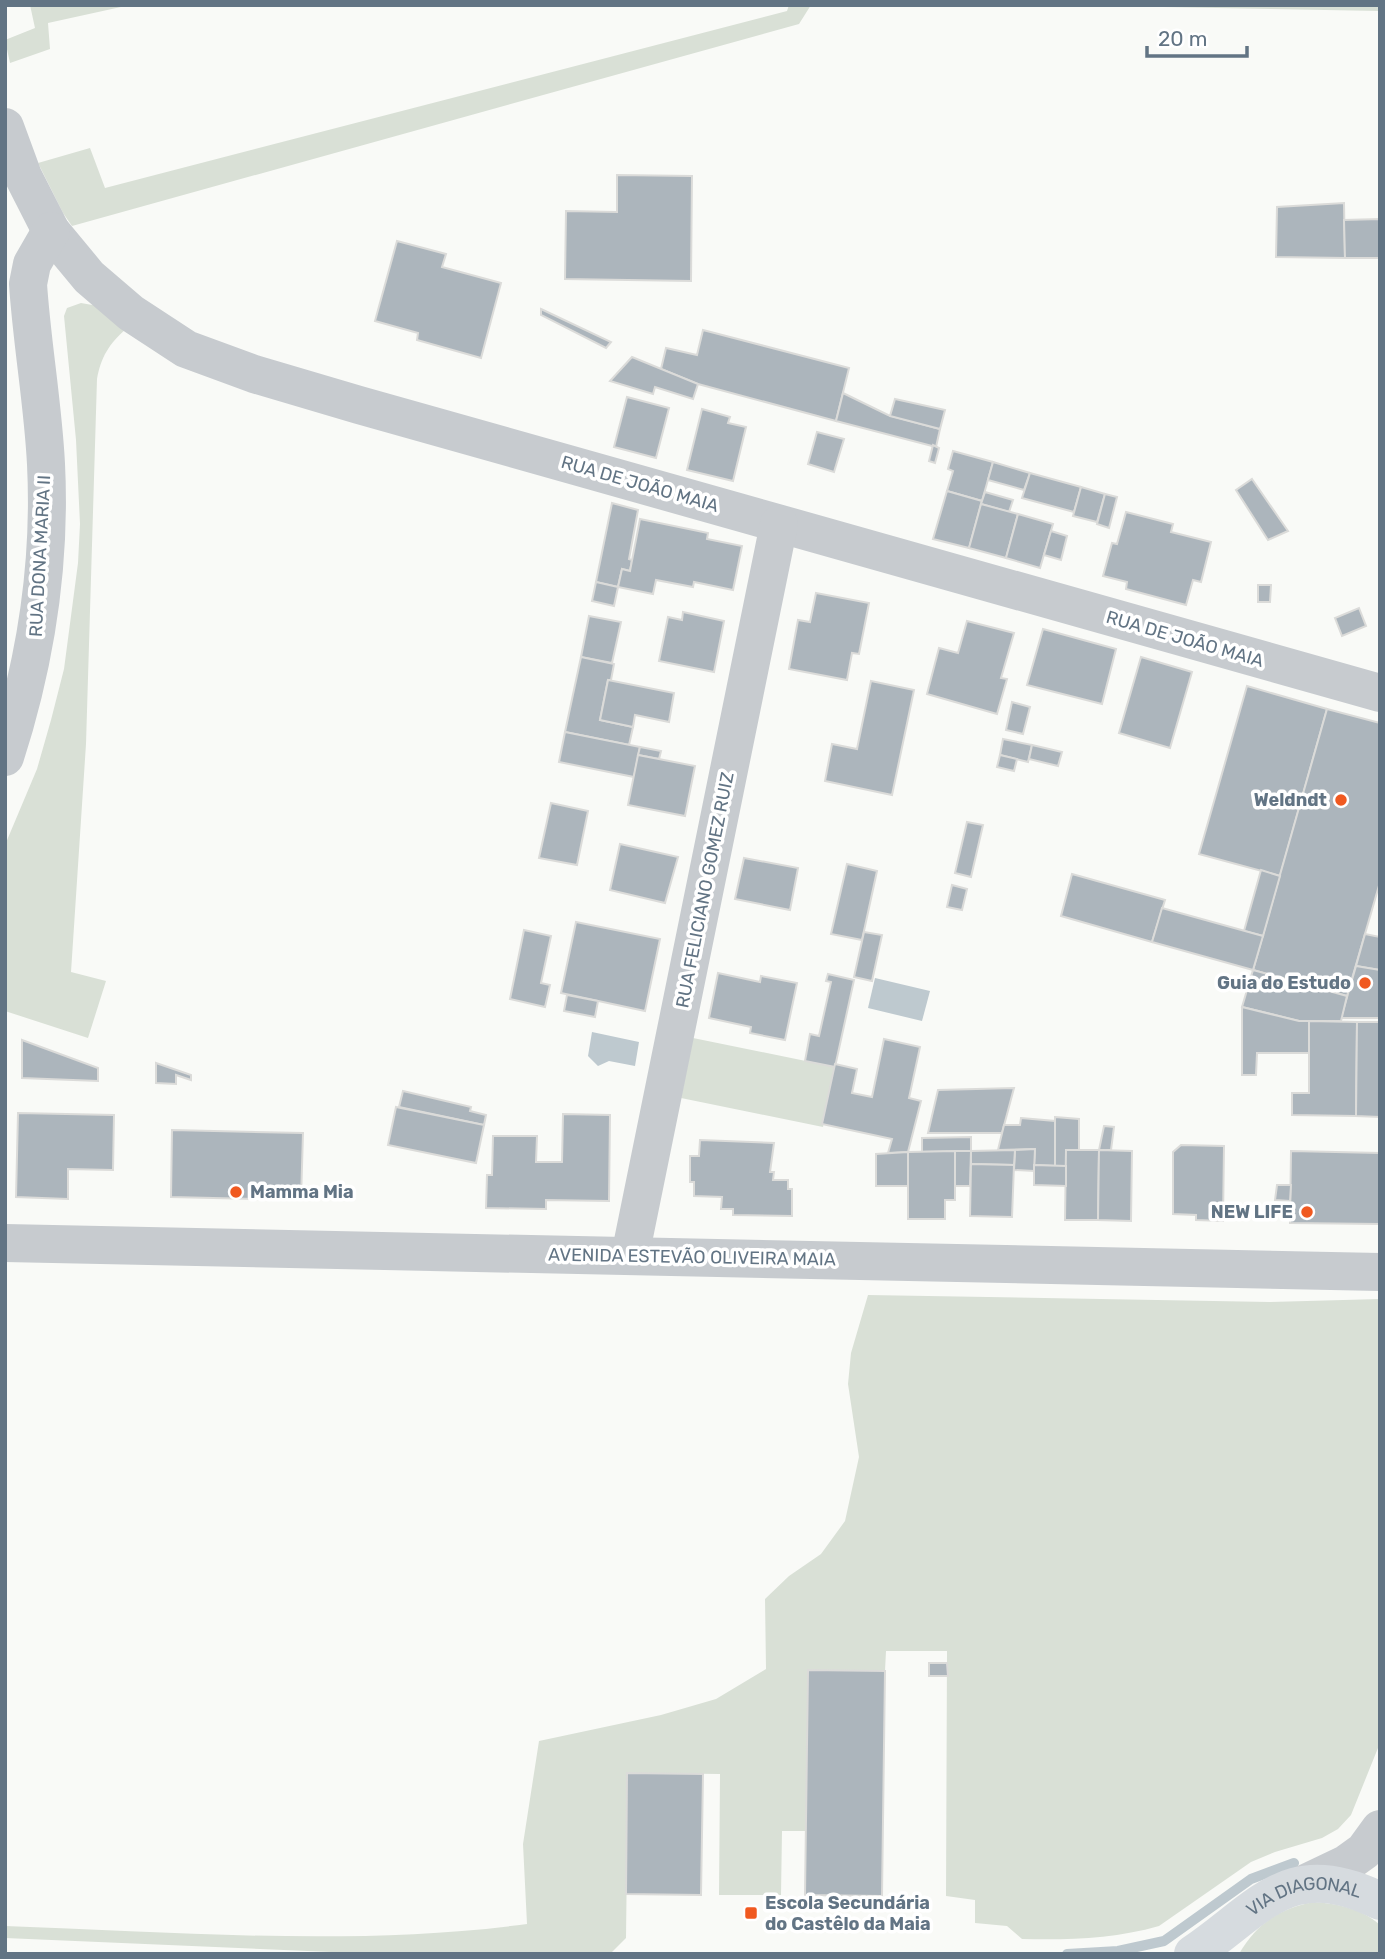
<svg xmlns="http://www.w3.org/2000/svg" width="1385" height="1959" font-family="Rubik,sans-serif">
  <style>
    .green { fill: #d9e0d6 }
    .water { fill: #bec9cf }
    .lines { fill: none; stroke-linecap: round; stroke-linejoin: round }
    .stream { stroke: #bec9cf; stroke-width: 10 }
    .building { fill: #acb5bc; stroke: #dbdbd9; stroke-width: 2 }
    .minor { stroke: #c7cbcf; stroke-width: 38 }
    .major { stroke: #d6dbdf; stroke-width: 38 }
    .poi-dot { fill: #f05920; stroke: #fff; stroke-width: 2.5 }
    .labels { text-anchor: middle; stroke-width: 7; stroke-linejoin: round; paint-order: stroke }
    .street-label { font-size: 18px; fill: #627484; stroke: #fff }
    .poi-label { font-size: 18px; font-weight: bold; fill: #627484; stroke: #fff; text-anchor: end }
  </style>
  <rect width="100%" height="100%" fill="#f9faf7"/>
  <g class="green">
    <polygon points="30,5 130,5 48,23 50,49 10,63 5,40 35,28"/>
    <polygon points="789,5 811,5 799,24 72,226 63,213 38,163 90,148 105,188 787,11"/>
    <polygon points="1052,5 1380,5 1380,11"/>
    <path d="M81,303L98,306L126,329C109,344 101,357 97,379L86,744L71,972L106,981L88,1038L5,1011V845L37,769L51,720L64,669L78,563L80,524L76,440L64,316L67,308Z"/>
    <polygon points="693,1038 835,1067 823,1127 681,1098"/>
    <path d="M868,1295L1270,1302L1380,1299V1743L1351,1815L1338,1829L1322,1838L1275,1852L1251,1862L1159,1926C1114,1939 1068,1940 1022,1939L1007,1926L975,1923V1900L946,1896L947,1651H886L885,1671H808L806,1831H782L781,1895H719L720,1774L628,1773L626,1938L610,1954H379L5,1938V1926C179,1932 354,1947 527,1924L523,1844L539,1741L661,1715L716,1699L766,1669L765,1599L789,1576L821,1554L845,1521L859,1457L848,1384L851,1353Z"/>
    <path d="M1314,1902C1338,1904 1361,1908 1380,1925V1954H1239C1256,1924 1280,1908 1314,1902Z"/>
  </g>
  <g class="water">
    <polygon points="875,978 930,991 922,1021 868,1008"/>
    <polygon points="592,1032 639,1042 635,1066 609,1061 598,1066 588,1056"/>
  </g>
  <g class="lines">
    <polyline class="stream" points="1067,1954 1118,1951 1164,1941 1251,1879 1294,1863"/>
  </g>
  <g class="building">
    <polygon points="617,175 692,176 691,281 565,279 566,211 617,212"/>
    <polygon points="1344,203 1345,258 1276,257 1277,207"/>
    <polygon points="1380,219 1380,258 1345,258 1344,220"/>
    <polygon points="397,241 446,254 442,267 501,283 481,358 417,340 418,333 375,321"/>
    <polygon points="541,309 611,342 606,348 541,315"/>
    <polygon points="703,330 849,368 836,421 698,384 661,369 666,348 697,355"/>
    <polygon points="632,357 698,384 693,399 655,387 653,394 610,381"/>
    <polygon points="843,393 888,415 940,429 936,447 836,421"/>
    <polygon points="627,397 669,408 656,458 614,447"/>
    <polygon points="895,399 945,410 940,429 890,416"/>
    <polygon points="702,409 730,417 728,423 746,427 733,481 687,470"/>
    <polygon points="817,432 844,439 834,472 808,464"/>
    <polygon points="933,445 939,448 935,463 929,461"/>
    <polygon points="953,451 993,462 982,501 947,491 953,471 948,469"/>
    <polygon points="993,462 1030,473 1024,490 988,480"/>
    <polygon points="1030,473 1081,487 1074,512 1022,498"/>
    <polygon points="1252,479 1288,531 1268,540 1236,490"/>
    <polygon points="1081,487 1105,494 1097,522 1073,516"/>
    <polygon points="947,491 982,501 969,548 933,539"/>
    <polygon points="985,492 1013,500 1009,512 981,504"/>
    <polygon points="1105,494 1117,497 1109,528 1097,524"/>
    <polygon points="612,503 638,510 629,559 632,560 630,571 622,569 618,587 596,582"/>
    <polygon points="981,504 1018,514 1006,558 969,548"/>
    <polygon points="1126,512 1173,524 1171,532 1211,542 1201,582 1193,580 1186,605 1126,589 1127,582 1103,576 1112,543 1117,544"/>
    <polygon points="1018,514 1053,524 1040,568 1006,558"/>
    <polygon points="640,519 708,533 707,539 742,546 733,590 694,582 693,587 656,580 653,594 618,587 622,569 630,571"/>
    <polygon points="1051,531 1067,536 1061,560 1044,555"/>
    <polygon points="596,582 618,587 614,606 592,601"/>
    <polygon points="1258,585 1271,585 1270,602 1258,602"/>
    <polygon points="816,593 869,603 859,654 852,653 847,680 789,669 798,620 810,622"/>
    <polygon points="1359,608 1366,626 1342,636 1335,618"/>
    <polygon points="683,612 724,621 714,672 659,661 668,617 682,620"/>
    <polygon points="589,616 621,622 612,663 581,657"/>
    <polygon points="967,621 1014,633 1001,678 1007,679 997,714 927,694 939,648 958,653"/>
    <polygon points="1043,629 1116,649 1102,704 1027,685"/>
    <polygon points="581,657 614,664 611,680 608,680 600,720 633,727 629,745 565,732"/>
    <polygon points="1141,657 1192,672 1170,748 1119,733"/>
    <polygon points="608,680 674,693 669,722 635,715 633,727 600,720"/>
    <polygon points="871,681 914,690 892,795 825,781 832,744 857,749"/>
    <polygon points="1247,686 1327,709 1280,876 1199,854"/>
    <polygon points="1012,702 1030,707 1023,734 1006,730"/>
    <polygon points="1327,709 1380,723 1380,882 1347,996 1253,970"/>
    <polygon points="565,732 640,747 634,777 559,762"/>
    <polygon points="1003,739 1032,745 1028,762 1000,755"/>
    <polygon points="1032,745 1062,752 1058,766 1029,759"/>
    <polygon points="640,747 661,751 659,759 638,755"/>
    <polygon points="638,755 695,766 685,816 628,805"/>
    <polygon points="1000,755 1017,759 1014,771 997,767"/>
    <polygon points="551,803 588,811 577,865 539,858"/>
    <polygon points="967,822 983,825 971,877 955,873"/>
    <polygon points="620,844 678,857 665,903 610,890"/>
    <polygon points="744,858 798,868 790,910 735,899"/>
    <polygon points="847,864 877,871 862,940 831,934"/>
    <polygon points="1261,870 1280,876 1263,936 1244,931"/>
    <polygon points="1072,874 1165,900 1152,942 1061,916"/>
    <polygon points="952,885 967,889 962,910 947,907"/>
    <polygon points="1162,908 1263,936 1253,970 1152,942"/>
    <polygon points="576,922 660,939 645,1011 561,993"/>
    <polygon points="524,930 551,936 541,983 550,985 545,1007 510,999"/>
    <polygon points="864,932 882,935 872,981 854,977"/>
    <polygon points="1365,934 1380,937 1380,970 1356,966"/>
    <polygon points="1356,966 1380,970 1380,1018 1341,1018"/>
    <polygon points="1253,970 1347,996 1341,1021 1299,1021 1242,1007"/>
    <polygon points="718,973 760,982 761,976 797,983 785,1040 750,1033 751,1027 709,1018"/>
    <polygon points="828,974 854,980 835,1067 805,1061 810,1034 819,1036 831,982 826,981"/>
    <polygon points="567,995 598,1001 595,1017 564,1011"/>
    <polygon points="1242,1007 1299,1021 1309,1021 1309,1053 1257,1053 1256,1075 1242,1075"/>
    <polygon points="1309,1021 1357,1022 1356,1116 1292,1115 1292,1093 1309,1093"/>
    <polygon points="1357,1022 1380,1022 1380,1117 1356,1116"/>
    <polygon points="884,1039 920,1047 909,1098 921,1101 908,1152 888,1153 892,1139 822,1124 835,1064 857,1069 852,1093 872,1097"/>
    <polygon points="22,1040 98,1068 98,1081 22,1078"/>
    <polygon points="156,1063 191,1075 191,1080 176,1075 176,1084 156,1083"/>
    <polygon points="1014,1088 1002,1133 928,1133 938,1090"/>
    <polygon points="403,1091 471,1107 470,1111 486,1115 484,1125 399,1107"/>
    <polygon points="396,1107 484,1125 476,1163 388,1145"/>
    <polygon points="18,1113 114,1115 113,1170 68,1169 68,1199 16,1197"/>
    <polygon points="563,1114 610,1115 609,1201 546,1200 546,1209 486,1208 487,1175 492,1175 493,1136 537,1136 536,1162 562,1162"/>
    <polygon points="1055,1117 1079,1119 1079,1150 1066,1150 1066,1166 1055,1166"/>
    <polygon points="1021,1118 1055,1121 1055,1166 1034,1165 1035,1149 998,1150 1004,1125 1020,1125"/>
    <polygon points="1104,1126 1114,1127 1111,1150 1099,1150"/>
    <polygon points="172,1130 303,1133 301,1200 171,1197"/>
    <polygon points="971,1137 971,1151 922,1152 922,1138"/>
    <polygon points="700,1140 774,1143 770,1172 774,1172 773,1180 788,1180 788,1189 792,1189 792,1216 733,1215 733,1209 721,1209 722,1197 694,1196 694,1182 690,1182 690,1156 699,1156"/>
    <polygon points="1181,1145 1224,1146 1223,1221 1196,1220 1196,1215 1173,1214 1173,1152"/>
    <polygon points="1035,1149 1034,1171 1014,1170 1015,1150"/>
    <polygon points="1015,1150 1014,1165 971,1164 971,1151"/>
    <polygon points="1066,1150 1099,1150 1098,1220 1065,1220"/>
    <polygon points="1099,1150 1132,1151 1131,1221 1098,1220"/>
    <polygon points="955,1151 955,1200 945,1200 945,1219 908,1219 908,1152"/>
    <polygon points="955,1151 971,1151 970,1186 955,1186"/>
    <polygon points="1291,1151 1380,1153 1380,1224 1290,1223"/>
    <polygon points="908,1152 908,1186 876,1186 876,1154"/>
    <polygon points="971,1164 1014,1165 1012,1217 970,1216"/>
    <polygon points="1034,1165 1066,1166 1066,1186 1034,1185"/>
    <polygon points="1277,1185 1291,1185 1290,1201 1275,1200"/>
    <polygon points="929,1663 947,1663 948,1676 929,1676"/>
    <polygon points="808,1670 885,1671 882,1896 805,1895"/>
    <polygon points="627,1773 703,1774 701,1895 626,1894"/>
  </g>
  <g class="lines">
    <g class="minor">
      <polyline points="5,127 23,176 51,231 89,277 131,313 186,349 254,374 359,405 1380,693"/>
      <path d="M5,757C36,661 51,564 46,464C43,404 32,344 28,284L32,264L51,231"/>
      <polyline points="5,1243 1380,1272"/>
      <polyline points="630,1256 779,524"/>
      <polyline points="1302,1885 1346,1864 1364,1851 1380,1829"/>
    </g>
    <path class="major" id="s1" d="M1193,1954C1262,1907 1289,1856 1380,1901"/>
  </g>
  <g class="poi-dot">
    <circle cx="1341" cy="800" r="7"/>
    <circle cx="1365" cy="983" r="7"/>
    <circle cx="236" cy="1192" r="7"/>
    <circle cx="1307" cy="1212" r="7"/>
    <rect x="744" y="1906" width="14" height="14" rx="3.5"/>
  </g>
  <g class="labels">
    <g class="street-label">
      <text transform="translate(640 484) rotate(16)" y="6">RUA DE JOÃO MAIA</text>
      <text transform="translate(40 556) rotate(-87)" y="6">RUA DONA MARIA II</text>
      <text transform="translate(1185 639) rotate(16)" y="6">RUA DE JOÃO MAIA</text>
      <text transform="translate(705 890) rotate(-79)" y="6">RUA FELICIANO GOMEZ RUIZ</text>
      <text transform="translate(692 1257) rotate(1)" y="6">AVENIDA ESTEVÃO OLIVEIRA MAIA</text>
      <text dy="6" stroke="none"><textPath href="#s1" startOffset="130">VIA DIAGONAL</textPath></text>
    </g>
    <g class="poi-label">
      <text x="1327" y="806">Weldndt</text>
      <text x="1351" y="989">Guia do Estudo</text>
      <text x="250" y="1198" text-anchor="start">Mamma Mia</text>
      <text x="1293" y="1218">NEW LIFE</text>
      <text x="765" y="1909" text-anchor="start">Escola Secundária<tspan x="765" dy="21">do Castêlo da Maia</tspan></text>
    </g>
  </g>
  <rect width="1385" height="1959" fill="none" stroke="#627484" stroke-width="14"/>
  <path d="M1147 46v10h100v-10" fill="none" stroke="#627484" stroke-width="3.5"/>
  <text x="1158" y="46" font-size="21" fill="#627484" stroke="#ffffff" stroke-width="5" paint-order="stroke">20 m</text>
</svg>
